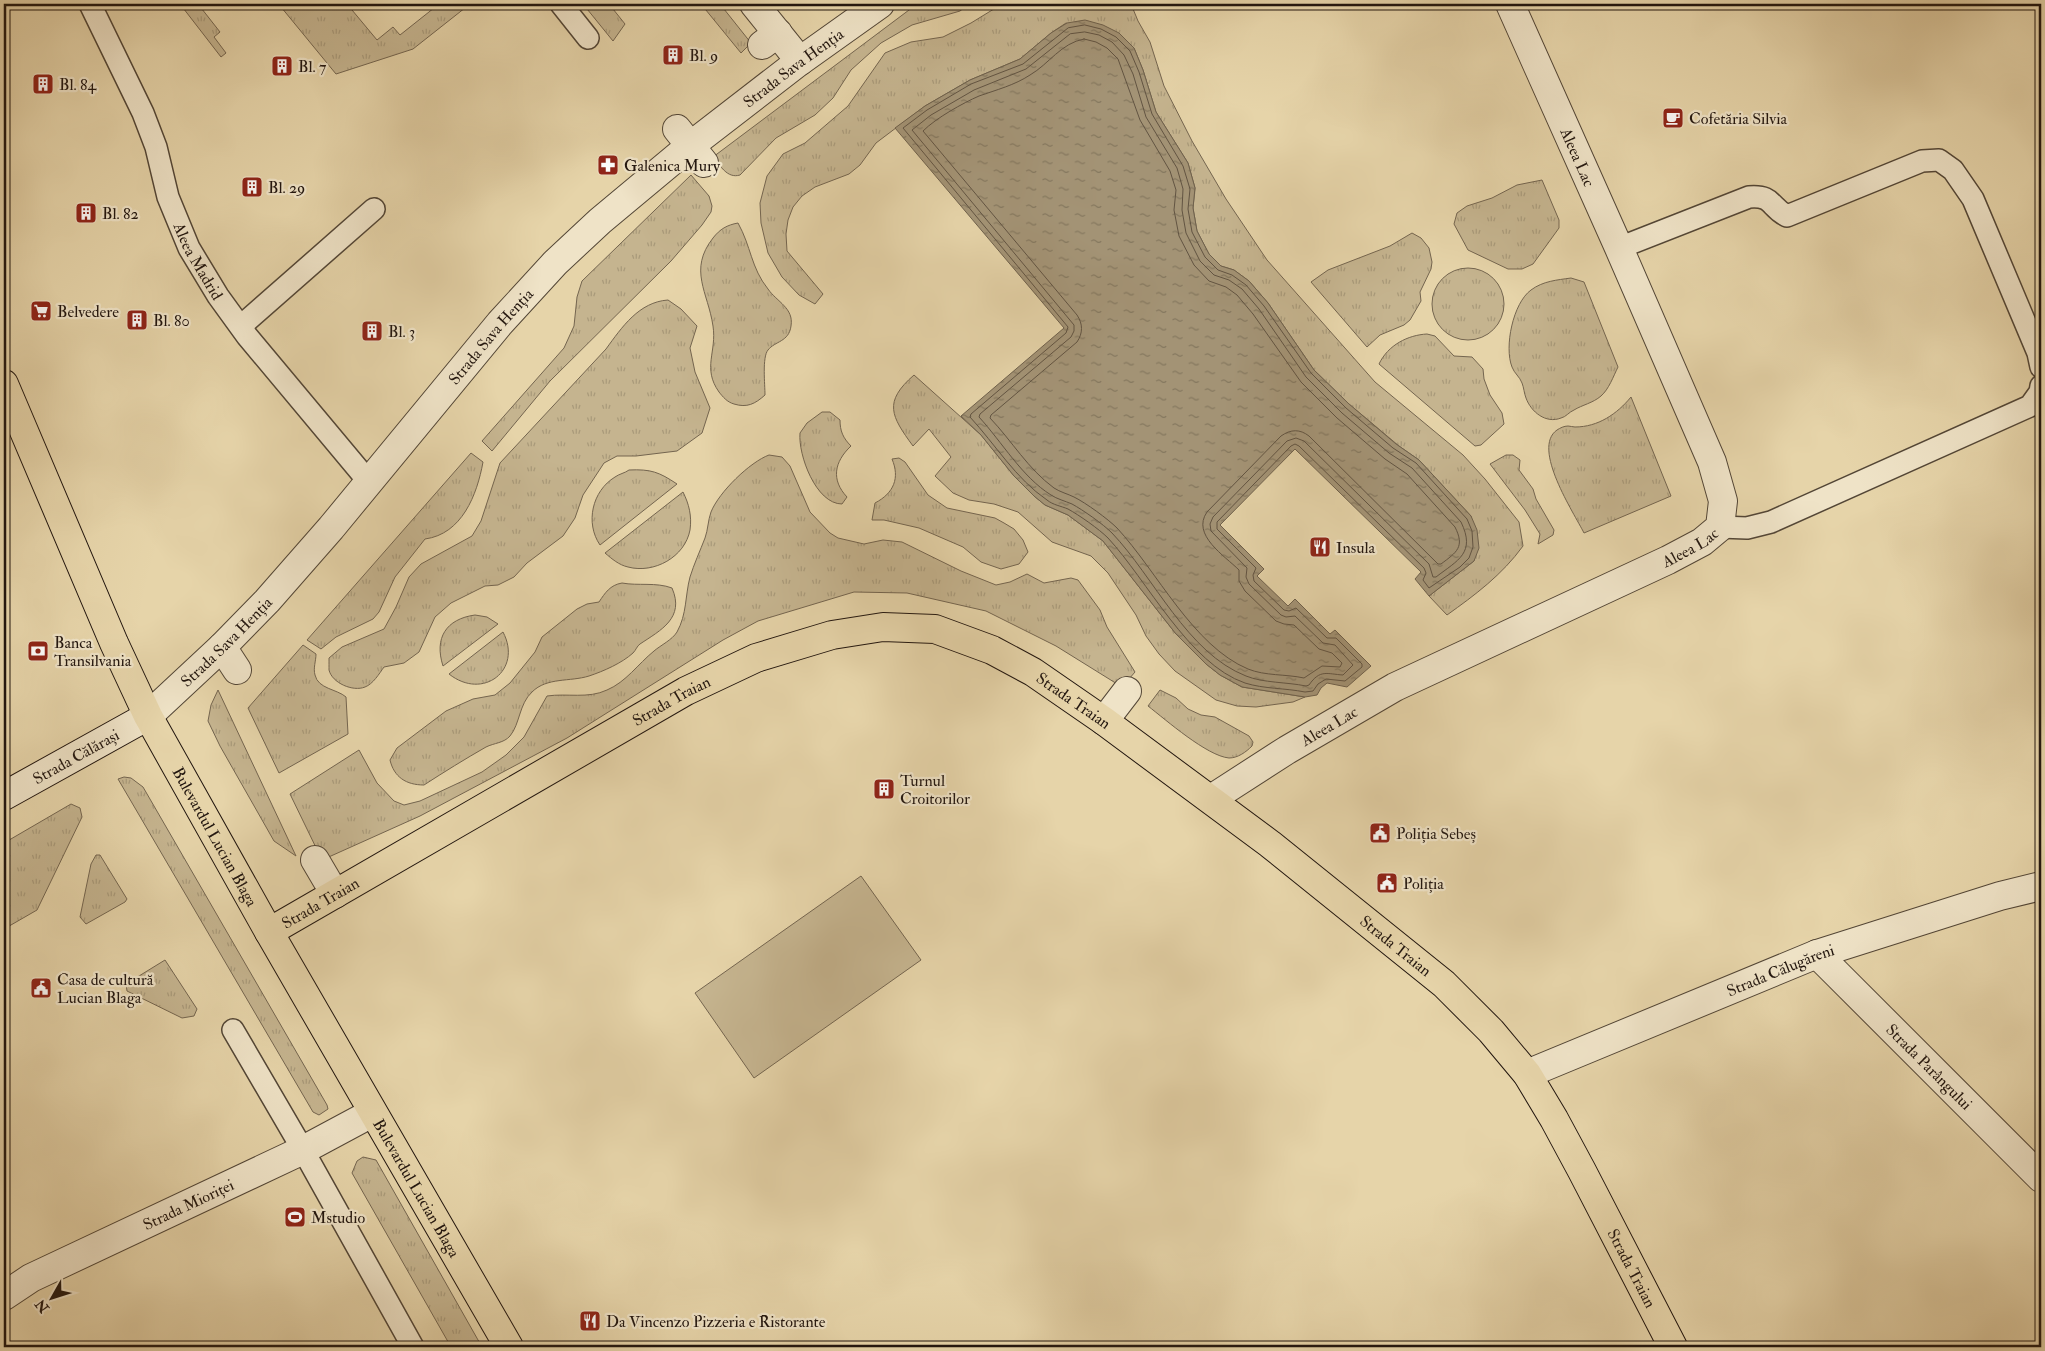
<svg xmlns="http://www.w3.org/2000/svg" width="2045" height="1351" font-family="'IM FELL Double Pica',serif">
  <style>
    .grass { fill: url(#grass-tufts); stroke: #74654f }
    .pitch { fill: #c5b48f; stroke: #74654f }
    .water { fill: url(#water-ripples); stroke: #6f614c }
    .lines { fill: none; stroke-linecap: round; stroke-linejoin: round }
    .shore { stroke: #625442; stroke-width: 1 }
    .service-casing { stroke: #534636; stroke-width: 24 }
    .pedestrian-casing { stroke: #534636; stroke-width: 30 }
    .minor-casing { stroke: #534636; stroke-width: 30 }
    .secondary-casing { stroke: #22160f; stroke-width: 30 }
    .primary-casing { stroke: #22160f; stroke-width: 30 }
    .service { stroke: #efe3c7; stroke-width: 21 }
    .pedestrian { stroke: #efe3c7; stroke-width: 28 }
    .minor { stroke: #efe3c7; stroke-width: 28 }
    .secondary { stroke: #efe3c7; stroke-width: 28 }
    .primary { stroke: #e6d4a9; stroke-width: 28 }
    .labels { text-anchor: middle; stroke-width: 4.5; stroke-linejoin: round; paint-order: stroke }
    .poi-label { font-size: 16px; fill: #22160f; stroke: #efe3c7; text-anchor: start }
    .street-label { font-size: 16px; fill: #22160f; stroke: #efe3c7 }
  </style>
  <defs>
    <pattern id="grass-tufts" width="24" height="20" patternUnits="userSpaceOnUse" patternTransform="scale(1.25)"><rect width="24" height="20" fill="#c5b48f"/><path d="M3 7l-1-3M5 7V3M7 7l1-3M15 17l-1-3M17 17v-4M19 17l1-3" fill="none" stroke="#a99a7a"/></pattern>
    <pattern id="water-ripples" width="26" height="14" patternUnits="userSpaceOnUse" patternTransform="scale(1.25)"><rect width="26" height="14" fill="#a39375"/><path d="M2 4q2-2 4 0t4 0M15 11q2-2 4 0t4 0" fill="none" stroke="#84775e"/></pattern>
  </defs>
  <rect width="100%" height="100%" fill="#e6d4a9"/>
  <filter id="stains"><feTurbulence type="fractalNoise" baseFrequency=".004" numOctaves="4"/><feColorMatrix values="0 0 0 0 .2 0 0 0 0 .09 0 0 0 0 .02 0 0 0 .5 -.17"/></filter>
  <radialGradient id="worn" r=".72"><stop offset=".6" stop-color="#630" stop-opacity="0"/><stop offset="1" stop-color="#630" stop-opacity=".3"/></radialGradient>
  <g class="grass">
    <polygon points="180,4 198,4 220,32 214,37 226,53 221,57"/>
    <polygon points="285,4 347,4 377,40 393,27 400,35 439,4 470,4 413,49 336,74 281,7"/>
    <polygon points="583,4 609,4 625,24 613,41"/>
    <polygon points="701,4 720,4 751,43 741,53"/>
    <path d="M917,4H969L960,11L912,25L881,43L851,70L833,98L815,115L776,138L740,175C727,179 720,165 713,157Z"/>
    <path d="M1002,4H1131L1138,21L1150,42L1164,86L1192,141L1226,199L1267,260L1375,382L1463,455L1485,479L1519,522L1523,546C1502,575 1475,595 1447,615L1429,596L1474,561L1471,516L1419,460L1399,446L1349,404L1314,370L1268,303L1249,281L1234,270L1221,266L1209,254L1197,231L1193,208L1195,188L1188,163L1156,112L1143,70L1134,48L1066,23L1051,33L1020,59L970,80L925,106L876,143L860,165L849,174L815,187L802,196L793,207L788,220L786,234L787,251L823,294L815,304L799,295L782,277L768,253L761,223L760,203L767,176L783,154L805,143L848,106L885,53L911,42L943,37L971,23Z"/>
    <polygon points="691,175 709,196 712,206 711,212 702,225 671,261 550,381 492,451 482,441 564,348 574,326 577,297 582,281"/>
    <polygon points="1542,180 1559,220 1559,228 1533,264 1522,269 1508,269 1468,250 1454,224 1457,213 1467,206 1492,198 1517,185"/>
    <path d="M738,223C751,246 751,268 768,289C777,302 794,308 791,326C789,342 775,341 768,350C762,357 765,385 765,395C755,404 747,408 734,404C727,402 723,397 719,392C702,368 717,352 713,326C708,292 688,270 713,238C720,229 727,225 738,223Z"/>
    <polygon points="1412,233 1421,238 1429,248 1432,262 1431,269 1420,292 1421,301 1410,320 1404,325 1380,335 1367,347 1311,282 1328,270 1390,246"/>
    <circle cx="1468" cy="304" r="36"/>
    <path d="M1571,278L1584,282L1618,367C1613,377 1609,389 1601,396C1593,403 1582,405 1574,410C1569,412 1566,417 1561,418C1546,424 1531,412 1526,398C1524,393 1524,388 1522,383C1520,377 1514,373 1512,367C1504,347 1513,303 1531,290C1543,281 1557,280 1571,278Z"/>
    <path d="M668,300L681,309L697,326L690,348L695,372L710,408L702,433L677,451L636,456H617L604,463L583,495L575,518L563,536L527,563L514,577L498,585L485,586L451,603L435,617L419,652L404,663L384,667C379,674 373,684 365,687C353,692 332,683 329,670C329,667 329,662 329,658L342,647L384,629L396,607L409,577L421,564L472,536L481,521L500,463L606,349C622,327 639,302 668,300Z"/>
    <path d="M1427,334L1435,336L1454,356L1472,357L1483,369L1484,379L1490,395L1502,413L1504,424L1481,445L1475,446L1379,364C1388,345 1408,335 1427,334Z"/>
    <path d="M914,375L981,435L1014,476L1034,496L1045,505L1068,515L1103,541L1176,634L1206,664L1220,675L1242,687L1305,697L1293,702L1256,707L1237,706L1216,700L1175,671L1159,654L1146,636L1136,615L1108,573L1091,556L1052,542L1018,512L994,504L969,500L953,493L935,476L951,457L929,429L913,446C891,416 883,402 914,375Z"/>
    <path d="M1631,397L1671,496L1584,533C1574,513 1531,448 1557,430C1560,428 1564,426 1568,426C1570,426 1573,427 1575,427C1598,427 1617,414 1631,397Z"/>
    <path d="M822,412H830L840,420C840,431 843,438 851,446C834,462 831,480 847,497L842,504C816,504 798,455 800,433L807,423Z"/>
    <path d="M471,453L483,462C477,495 462,534 425,539L395,577L379,612L373,619L336,637L321,649L307,640Z"/>
    <path d="M769,455L782,457L790,466L810,512L830,533L838,538L864,544L883,540L902,542L961,571L996,585L1010,582L1027,574L1044,583L1071,578L1078,580L1100,610L1107,627L1135,672L1122,687L1056,646L986,611L907,593L854,592L758,621L723,640L567,738L420,816L322,860L290,794L359,750L377,783L394,801L404,805L420,801L482,772L506,755L524,737L547,696C567,693 588,699 607,690C626,682 638,664 654,651C661,645 672,640 677,632C687,614 685,596 690,577C694,564 700,551 705,538C708,530 708,520 711,512C719,492 750,462 769,455Z"/>
    <polygon points="1506,455 1513,455 1520,460 1519,470 1533,489 1536,499 1554,530 1553,535 1538,544 1540,534 1525,510 1490,464"/>
    <path d="M899,458L905,462L928,495L947,508L995,518L1004,523L1014,529L1023,540L1028,552L1019,564L1001,569L981,562L963,547L919,528L884,520H872L875,503C894,493 900,478 892,459Z"/>
    <path d="M629,470C651,469 659,472 677,484L600,545C585,523 592,491 615,477C619,474 625,473 629,470Z"/>
    <path d="M683,492C689,504 692,516 690,530C685,557 654,574 628,567C619,565 612,559 605,553Z"/>
    <path d="M622,583C638,586 656,582 672,588C685,618 661,630 640,644C637,646 636,650 633,653C622,663 604,671 589,676C570,682 547,677 532,692C519,704 520,724 510,736C504,743 494,743 486,747C465,759 444,772 424,785C406,785 394,777 390,760L397,748L446,711L473,699L495,695L510,683L535,652L542,637L577,609L587,604L599,602C605,593 610,585 622,583Z"/>
    <path d="M475,615L487,617L498,624L443,666C434,638 446,619 475,615Z"/>
    <path d="M503,632C523,670 483,701 449,674Z"/>
    <path d="M303,645L316,654C316,661 313,668 315,675C318,689 337,689 346,697L348,734L279,773L248,708Z"/>
    <polygon points="218,690 296,856 274,841 220,746 208,721 211,705"/>
    <path d="M1160,690L1176,698L1188,709L1201,715L1215,717L1249,736L1253,742L1252,746C1246,752 1238,758 1229,758C1207,756 1166,720 1148,706Z"/>
    <polygon points="124,777 131,778 143,787 327,1105 328,1109 319,1115 313,1112 118,779"/>
    <polygon points="71,804 80,808 82,817 37,910 4,929 4,843"/>
    <polygon points="96,855 100,855 127,899 125,902 86,924 80,917 91,864"/>
    <polygon points="165,960 197,1009 194,1016 182,1018 127,991 126,984"/>
    <polygon points="363,1157 376,1160 482,1347 451,1347 352,1173 357,1161"/>
  </g>
  <polygon class="pitch" points="861,876 921,960 754,1078 695,993"/>
  <polygon class="water" points="1085,20 1103,25 1119,33 1134,48 1143,70 1156,112 1188,163 1195,188 1193,208 1197,231 1209,254 1221,266 1234,270 1249,281 1268,303 1314,370 1349,404 1396,444 1419,460 1471,516 1477,530 1479,548 1474,561 1429,596 1415,579 1421,572 1295,449 1220,525 1264,569 1257,576 1288,606 1295,599 1330,634 1335,630 1371,666 1347,687 1327,683 1321,688 1317,695 1305,697 1242,687 1220,675 1206,664 1176,634 1103,541 1068,515 1045,505 1034,496 1014,476 981,435 961,416 1064,328 895,128 925,106 970,80 1020,59 1051,33 1067,23"/>
  <g class="lines">
    <g class="shore">
      <path d="M1085,25L1101,29L1116,37L1130,51L1139,72L1152,114L1183,166L1190,189L1188,209L1192,232L1205,257L1218,270L1232,275L1246,285L1264,306L1311,373L1346,408L1393,448L1416,463L1467,519L1472,531L1473,547L1469,558L1460,567L1429,588L1423,580L1426,573L1424,568L1299,446L1295,444L1291,446L1217,522V529L1256,568L1253,575L1254,581L1284,610L1289,611L1296,608L1327,638H1336L1362,664V667L1345,681L1326,679L1318,684L1313,691L1305,692C1285,688 1264,689 1245,683C1189,664 1147,580 1108,538C1099,529 1079,515 1068,509C1061,506 1053,505 1047,500C1016,479 995,444 970,417L971,414L1066,333L1068,327L903,128L927,110L971,84L1023,64L1068,28Z"/>
      <path d="M1085,32L1099,35L1112,42L1124,55L1133,74L1146,117L1177,168L1183,189L1182,210L1186,233L1200,261L1214,275L1229,280L1242,289L1259,309L1306,377L1342,413L1389,453L1412,468L1461,522C1476,553 1458,560 1436,577H1433L1429,564L1304,441L1296,438L1287,441L1213,517L1210,524L1211,531L1247,568L1246,577L1249,584L1281,615L1286,617L1295,616L1323,643L1335,645L1353,665L1343,675C1327,674 1320,669 1309,685L1306,686C1287,682 1263,683 1246,676C1187,653 1154,577 1112,533C1103,524 1083,510 1072,504C1065,501 1057,499 1051,495C1022,477 1002,442 979,417L980,414L1071,337L1074,331V325L912,130L931,115L974,90L1026,69L1070,34Z"/>
      <path d="M1084,39L1096,42L1107,48L1118,59L1140,120L1170,171L1176,190L1174,210L1179,236L1194,265L1209,281L1226,287L1237,295L1253,314L1301,382L1337,418L1385,459L1407,474L1455,527C1465,547 1457,552 1441,564H1438L1309,436C1300,429 1291,429 1281,436L1207,512C1191,535 1225,556 1239,570V581L1245,591L1276,621L1284,624L1294,625L1319,649L1332,653L1342,663L1340,667L1322,666L1304,678C1286,674 1265,676 1248,669C1193,646 1157,571 1117,528C1108,519 1086,503 1074,497C1068,494 1060,492 1054,488C1028,469 1012,441 990,418L991,415L1077,342C1083,333 1083,324 1077,315L923,131C936,118 963,103 979,96C996,90 1015,85 1030,75C1049,64 1061,43 1084,39Z"/>
    </g>
    <g class="service-casing">
      <g id="service">
        <path id="s1" d="M90,4L143,113L156,147L168,197L189,248L218,296L247,336L369,482"/>
        <polyline points="561,4 588,38"/>
        <path d="M1619,248L1749,197C1774,195 1769,207 1787,216L1922,161L1939,160L1953,170L1973,199L2038,353L2041,367"/>
        <polyline points="241,326 374,209"/>
        <polyline points="1720,527 1747,528 1771,522 2030,406 2040,392 2041,386"/>
        <polyline points="233,1030 303,1150 413,1347"/>
      </g>
    </g>
    <g class="pedestrian-casing">
      <g id="pedestrian">
        <polyline points="762,45 778,33"/>
        <polyline points="677,129 704,163"/>
        <polyline points="222,647 237,670"/>
        <polyline points="1104,721 1127,691"/>
        <polyline points="315,860 335,894"/>
      </g>
    </g>
    <g class="minor-casing">
      <g id="minor">
        <polyline points="754,4 800,61"/>
        <path id="s2" d="M148,716L222,647L267,601L331,528L500,323L555,263L600,221L690,146L800,61L880,4"/>
        <path id="s3" d="M1211,799L1287,750L1395,687L1668,560L1702,542L1720,527L1723,501L1712,462L1619,248L1510,4"/>
        <path id="s4" d="M1817,954L2041,1178"/>
        <path id="s5" d="M1527,1074L1817,954L2000,896L2041,886"/>
        <path id="s6" d="M4,1296L31,1278L303,1150L372,1113"/>
      </g>
    </g>
    <g class="secondary-casing">
      <g id="secondary">
        <path id="s7" d="M4,796L148,716"/>
      </g>
    </g>
    <g class="primary-casing">
      <g id="primary">
        <path id="s8" d="M4,384L114,643L148,716L269,932L509,1347"/>
        <path id="s9" d="M269,932L686,691L756,658L832,635L883,627L935,629L992,650L1033,672L1104,721L1270,844L1444,984L1491,1031L1527,1074L1554,1119L1582,1171L1673,1347"/>
      </g>
    </g>
    <use href="#service" class="service"/>
    <use href="#pedestrian" class="pedestrian"/>
    <use href="#minor" class="minor"/>
    <use href="#secondary" class="secondary"/>
    <use href="#primary" class="primary"/>
  </g>
  <defs>
    <g id="building-square" transform="scale(1.125)"><rect x="-9" y="-9" width="18" height="18" rx="4" fill="#8f2418" stroke="#efe3c7"/><path d="M-4-6H4V6H1V3H-1V6H-4ZM-2.5-4.3h1.7v1.8h-1.7ZM.8-4.3h1.7v1.8H.8ZM-2.5-1h1.7V.8h-1.7ZM.8-1h1.7V.8H.8Z" fill="#fff"/></g>
    <g id="cafe-square" transform="scale(1.125)"><rect x="-9" y="-9" width="18" height="18" rx="4" fill="#8f2418" stroke="#efe3c7"/><path d="M-5.5-4.5H6V0H3Q3 3.5 0 3.5H-2.5Q-5.5 3.5-5.5 0ZM3-3.2v2h1.7v-2ZM-6 4.5H4V6H-6Z" fill="#fff"/></g>
    <g id="pharmacy-square" transform="scale(1.125)"><rect x="-9" y="-9" width="18" height="18" rx="4" fill="#8f2418" stroke="#efe3c7"/><path d="M-2-6h4v4h4v4h-4v4h-4v-4h-4v-4h4Z" fill="#fff"/></g>
    <g id="supermarket-square" transform="scale(1.125)"><rect x="-9" y="-9" width="18" height="18" rx="4" fill="#8f2418" stroke="#efe3c7"/><path d="M-6-5.5h2.5l.6 2H6L4.5 2H-2.5L-4.4-4H-6ZM-1.5 3.2a1.3 1.3 0 1 0 .1 0ZM3 3.2a1.3 1.3 0 1 0 .1 0Z" fill="#fff"/></g>
    <g id="restaurant-square" transform="scale(1.125)"><rect x="-9" y="-9" width="18" height="18" rx="4" fill="#8f2418" stroke="#efe3c7"/><path d="M-5-6h1v4h1v-4h1v4h1v-4h1v5L-1.5 .5V6h-2V.5L-5-1ZM5-6V6H3V1.5H1.5Q1.5-4 5-6Z" fill="#fff"/></g>
    <g id="bank-square" transform="scale(1.125)"><rect x="-9" y="-9" width="18" height="18" rx="4" fill="#8f2418" stroke="#efe3c7"/><path d="M-6-4H6V4H-6ZM0-2.3a2.3 2.3 0 1 0 0 4.6a2.3 2.3 0 1 0 0-4.6Z" fill="#fff"/></g>
    <g id="civic-square" transform="scale(1.125)"><rect x="-9" y="-9" width="18" height="18" rx="4" fill="#8f2418" stroke="#efe3c7"/><path d="M-.6-6.5H3V-4.5H.6V-3L4-1V1h2V6H-6V1h2V-1L-.6-3ZM-1.2 2.5V6h2.4V2.5Z" fill="#fff"/></g>
    <g id="stadium-square" transform="scale(1.125)"><rect x="-9" y="-9" width="18" height="18" rx="4" fill="#8f2418" stroke="#efe3c7"/><path d="M0-5a6.5 5 0 1 0 0 10a6.5 5 0 1 0 0-10ZM-3.5-1.8h7v3.6h-7Z" fill="#fff"/></g>
  </defs>
  <g fill-rule="evenodd">
    <use href="#building-square" x="673" y="55"/>
    <use href="#building-square" x="282" y="66"/>
    <use href="#building-square" x="43" y="84"/>
    <use href="#cafe-square" x="1673" y="118"/>
    <use href="#pharmacy-square" x="608" y="165"/>
    <use href="#building-square" x="252" y="187"/>
    <use href="#building-square" x="86" y="213"/>
    <use href="#supermarket-square" x="41" y="311"/>
    <use href="#building-square" x="137" y="320"/>
    <use href="#building-square" x="372" y="331"/>
    <use href="#restaurant-square" x="1320" y="547"/>
    <use href="#bank-square" x="38" y="651"/>
    <use href="#building-square" x="884" y="789"/>
    <use href="#civic-square" x="1380" y="833"/>
    <use href="#civic-square" x="1387" y="883"/>
    <use href="#civic-square" x="41" y="988"/>
    <use href="#stadium-square" x="295" y="1217"/>
    <use href="#restaurant-square" x="590" y="1321"/>
  </g>
  <g class="labels">
    <g class="poi-label">
      <text x="689" y="61">Bl. 9</text>
      <text x="298" y="72">Bl. 7</text>
      <text x="59" y="90">Bl. 84</text>
      <text x="1689" y="124">Cofetăria Silvia</text>
      <text x="624" y="171">Galenica Mury</text>
      <text x="268" y="193">Bl. 29</text>
      <text x="102" y="219">Bl. 82</text>
      <text x="57" y="317">Belvedere</text>
      <text x="153" y="326">Bl. 80</text>
      <text x="388" y="337">Bl. 3</text>
      <text x="1336" y="553">Insula</text>
      <text x="54" y="648">Banca<tspan x="54" dy="18">Transilvania</tspan></text>
      <text x="900" y="786">Turnul<tspan x="900" dy="18">Croitorilor</tspan></text>
      <text x="1396" y="839">Poliția Sebeș</text>
      <text x="1403" y="889">Poliția</text>
      <text x="57" y="985">Casa de cultură<tspan x="57" dy="18">Lucian Blaga</tspan></text>
      <text x="311" y="1223">Mstudio</text>
      <text x="606" y="1327">Da Vincenzo Pizzeria e Ristorante</text>
    </g>
    <g class="street-label">
      <text dy="6" stroke="none"><textPath href="#s2" startOffset="918">Strada Sava Henția</textPath></text>
      <text transform="translate(1578 157) rotate(66)" y="6">Aleea Lac</text>
      <text dy="6" stroke="none"><textPath href="#s1" startOffset="280">Aleea Madrid</textPath></text>
      <text dy="6" stroke="none"><textPath href="#s2" startOffset="512">Strada Sava Henția</textPath></text>
      <text dy="6" stroke="none"><textPath href="#s3" startOffset="542">Aleea Lac</textPath></text>
      <text dy="6" stroke="none"><textPath href="#s2" startOffset="108">Strada Sava Henția</textPath></text>
      <text dy="6" stroke="none"><textPath href="#s9" startOffset="899">Strada Traian</textPath></text>
      <text dy="6" stroke="none"><textPath href="#s9" startOffset="464">Strada Traian</textPath></text>
      <text dy="6" stroke="none"><textPath href="#s3" startOffset="139">Aleea Lac</textPath></text>
      <text dy="6" stroke="none"><textPath href="#s7" startOffset="82">Strada Călărași</textPath></text>
      <text dy="6" stroke="none"><textPath href="#s8" startOffset="500">Bulevardul Lucian Blaga</textPath></text>
      <text dy="6" stroke="none"><textPath href="#s9" startOffset="59">Strada Traian</textPath></text>
      <text dy="6" stroke="none"><textPath href="#s9" startOffset="1304">Strada Traian</textPath></text>
      <text dy="6" stroke="none"><textPath href="#s5" startOffset="274">Strada Călugăreni</textPath></text>
      <text dy="6" stroke="none"><textPath href="#s4" startOffset="159">Strada Parângului</textPath></text>
      <text dy="6" stroke="none"><textPath href="#s8" startOffset="905">Bulevardul Lucian Blaga</textPath></text>
      <text dy="6" stroke="none"><textPath href="#s6" startOffset="206">Strada Mioriței</textPath></text>
      <text dy="6" stroke="none"><textPath href="#s9" startOffset="1709">Strada Traian</textPath></text>
    </g>
  </g>
  <rect width="2045" height="1351" fill="none" stroke="#e6d4a9" stroke-width="20"/>
  <rect x="5" y="5" width="2035" height="1341" fill="none" stroke="#22160f" stroke-width="2.5"/>
  <rect x="10" y="10" width="2025" height="1331" fill="none" stroke="#22160f"/>
  <g transform="translate(52 1298) rotate(231)" stroke="#efe3c7" stroke-width="4" paint-order="stroke">
  <path d="M0-4L9 19L0 12L-9 19Z" fill="#22160f"/>
  <text y="-8" font-size="14" font-weight="bold" text-anchor="middle" fill="#22160f">N</text>
  </g>
  <rect width="100%" height="100%" filter="url(#stains)"/>
  <rect width="100%" height="100%" fill="url(#worn)"/>
</svg>
